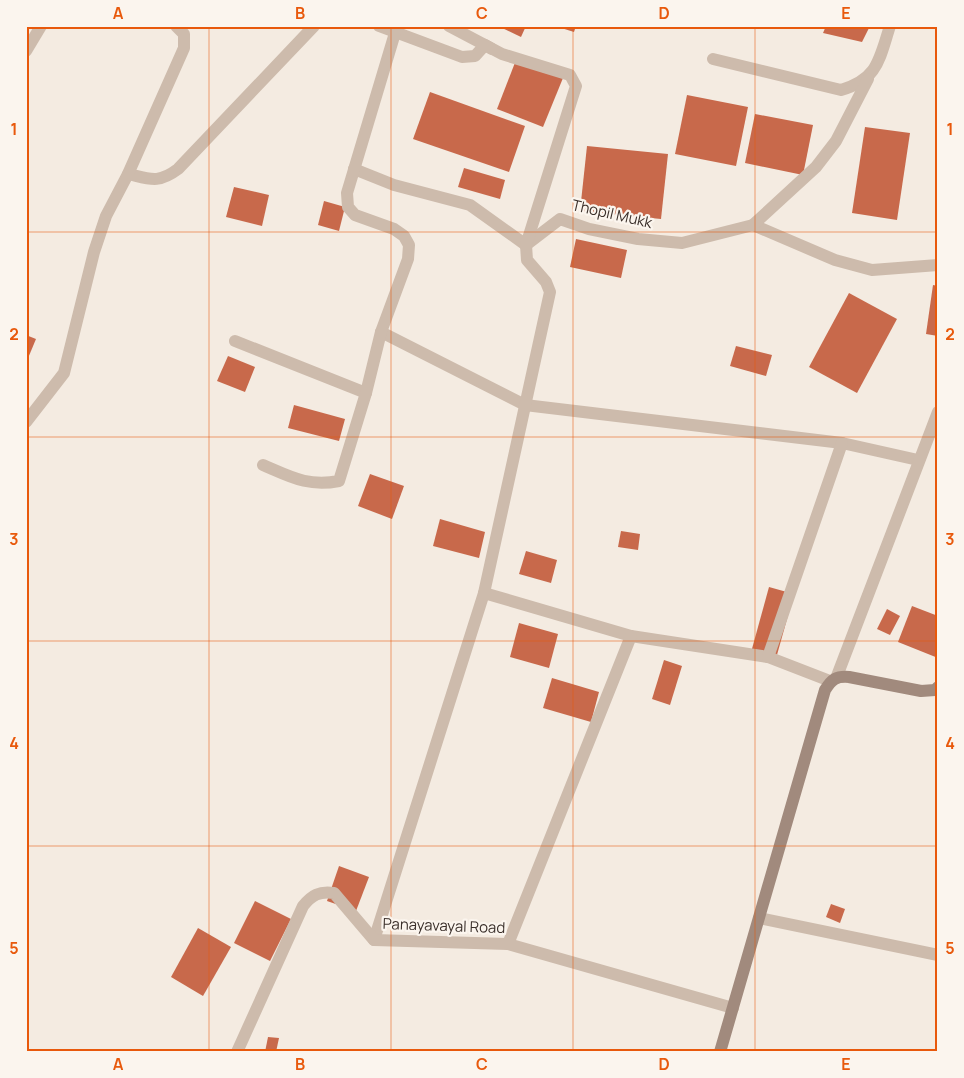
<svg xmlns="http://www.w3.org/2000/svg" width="964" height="1078" font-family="Manrope,sans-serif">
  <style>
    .building { fill: #c8694b }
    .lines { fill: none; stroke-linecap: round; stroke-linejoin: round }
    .street { stroke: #cdbbac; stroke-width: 12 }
    .secondary { stroke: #a18a7d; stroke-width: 12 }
    .grid { fill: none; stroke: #e8590c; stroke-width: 1; stroke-opacity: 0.55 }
    .labels { text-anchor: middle; stroke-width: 4.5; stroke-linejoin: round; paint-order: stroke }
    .street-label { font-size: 15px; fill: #3b302b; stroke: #fbf5ee }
    .neatline { fill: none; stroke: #e8590c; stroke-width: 2 }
    .grid-label { font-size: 16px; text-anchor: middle; font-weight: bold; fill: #e8590c }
  </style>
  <rect width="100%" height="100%" fill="#f4ebe1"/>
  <g class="building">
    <polygon points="498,26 526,26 521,37"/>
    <polygon points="555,26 576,26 574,32"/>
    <polygon points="826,26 870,26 862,42 823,33"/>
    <polygon points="516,60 563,78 543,127 497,109"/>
    <polygon points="430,92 525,126 509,172 413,139"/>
    <polygon points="687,95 748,107 736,166 675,154"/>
    <polygon points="755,114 813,125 803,175 745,163"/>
    <polygon points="865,127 910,133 897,220 852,213"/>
    <polygon points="587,146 668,154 661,219 580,211"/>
    <polygon points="464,168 505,180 500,199 458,187"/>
    <polygon points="234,187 269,195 262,226 226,217"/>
    <polygon points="324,201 345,207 339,231 318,225"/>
    <polygon points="576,239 627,250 621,278 570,267"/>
    <polygon points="933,285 938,286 938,336 926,334"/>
    <polygon points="849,293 897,319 857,393 809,367"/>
    <polygon points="26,335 36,339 26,363"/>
    <polygon points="736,346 772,355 766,376 730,366"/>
    <polygon points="228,356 255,367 245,392 217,381"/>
    <polygon points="294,405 345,419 339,441 288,428"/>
    <polygon points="370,474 404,486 392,519 358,506"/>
    <polygon points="440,519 485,532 479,558 433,546"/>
    <polygon points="621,531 640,534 638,550 618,547"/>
    <polygon points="526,551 557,560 551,583 519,574"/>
    <polygon points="769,587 794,594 775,662 750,656"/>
    <polygon points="912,606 938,616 938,658 898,642"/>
    <polygon points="887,609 900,616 890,635 877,629"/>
    <polygon points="519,623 558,634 549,668 510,657"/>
    <polygon points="664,660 682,666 670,705 652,699"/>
    <polygon points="552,678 599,692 591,722 543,708"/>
    <polygon points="339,866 369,877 356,911 327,901"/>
    <polygon points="255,901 291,919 270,961 234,943"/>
    <polygon points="831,904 845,909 840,923 826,917"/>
    <polygon points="198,928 231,947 203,996 171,977"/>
    <polygon points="268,1037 279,1038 276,1052 265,1052"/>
  </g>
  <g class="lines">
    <g class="street">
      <polyline points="379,26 462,57 475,56 485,45 492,49"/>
      <polyline points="26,51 41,26"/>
      <path d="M713,59L841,90C878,79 879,60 890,26"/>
      <polyline points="354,169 394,185 470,205 526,245 560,219 589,229 638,239 682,243 753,225 835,260 872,270 938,265"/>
      <path d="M128,174C150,179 158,184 178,169L314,26"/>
      <polyline points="753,225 816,167 836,141 868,79"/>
      <polyline points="381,332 525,405 842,443 918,460"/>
      <polyline points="235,341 366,393"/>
      <polyline points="26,422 64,373 94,252 106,216 128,174 184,48 184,34 176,26"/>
      <path d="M263,465C291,477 308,487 339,481L366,393L381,332L408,259L409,245L404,236L394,229L355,215L348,207L347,193L395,33"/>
      <polyline points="484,593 631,636 768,657 830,681"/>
      <polyline points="768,657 842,443"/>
      <polyline points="837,676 938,412"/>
      <polyline points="759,918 938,955"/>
      <polyline points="374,940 484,593 550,292 546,282 527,260 526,245 576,86 570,75 502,54 449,26"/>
      <polyline points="508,944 631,636"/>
      <path d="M237,1052L303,906C312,895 319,891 334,893L374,940L508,944L733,1008"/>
    </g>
    <path class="secondary" d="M720,1052L825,690C832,679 836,676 849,677L921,691L935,690L938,687"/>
  </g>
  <path class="grid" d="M209,26V1052M391,26V1052M573,26V1052M755,26V1052M26,232H938M26,437H938M26,641H938M26,846H938"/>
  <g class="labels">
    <g class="street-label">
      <text transform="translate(612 214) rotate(13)" y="5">Thopil Mukk</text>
      <text transform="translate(444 926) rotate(2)" y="5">Panayavayal Road</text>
    </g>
  </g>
  <rect width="964" height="1078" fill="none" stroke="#fbf5ee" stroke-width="55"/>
  <rect x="28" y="28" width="908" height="1022" class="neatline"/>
  <g class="grid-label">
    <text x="118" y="19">A</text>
    <text x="300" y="19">B</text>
    <text x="482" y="19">C</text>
    <text x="664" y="19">D</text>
    <text x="846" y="19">E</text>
    <text x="14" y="135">1</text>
    <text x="950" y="135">1</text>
    <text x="14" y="340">2</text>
    <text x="950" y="340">2</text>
    <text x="14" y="545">3</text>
    <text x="950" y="545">3</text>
    <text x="14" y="749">4</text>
    <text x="950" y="749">4</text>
    <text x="14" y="954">5</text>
    <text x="950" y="954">5</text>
    <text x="118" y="1070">A</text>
    <text x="300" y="1070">B</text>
    <text x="482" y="1070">C</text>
    <text x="664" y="1070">D</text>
    <text x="846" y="1070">E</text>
  </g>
</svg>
